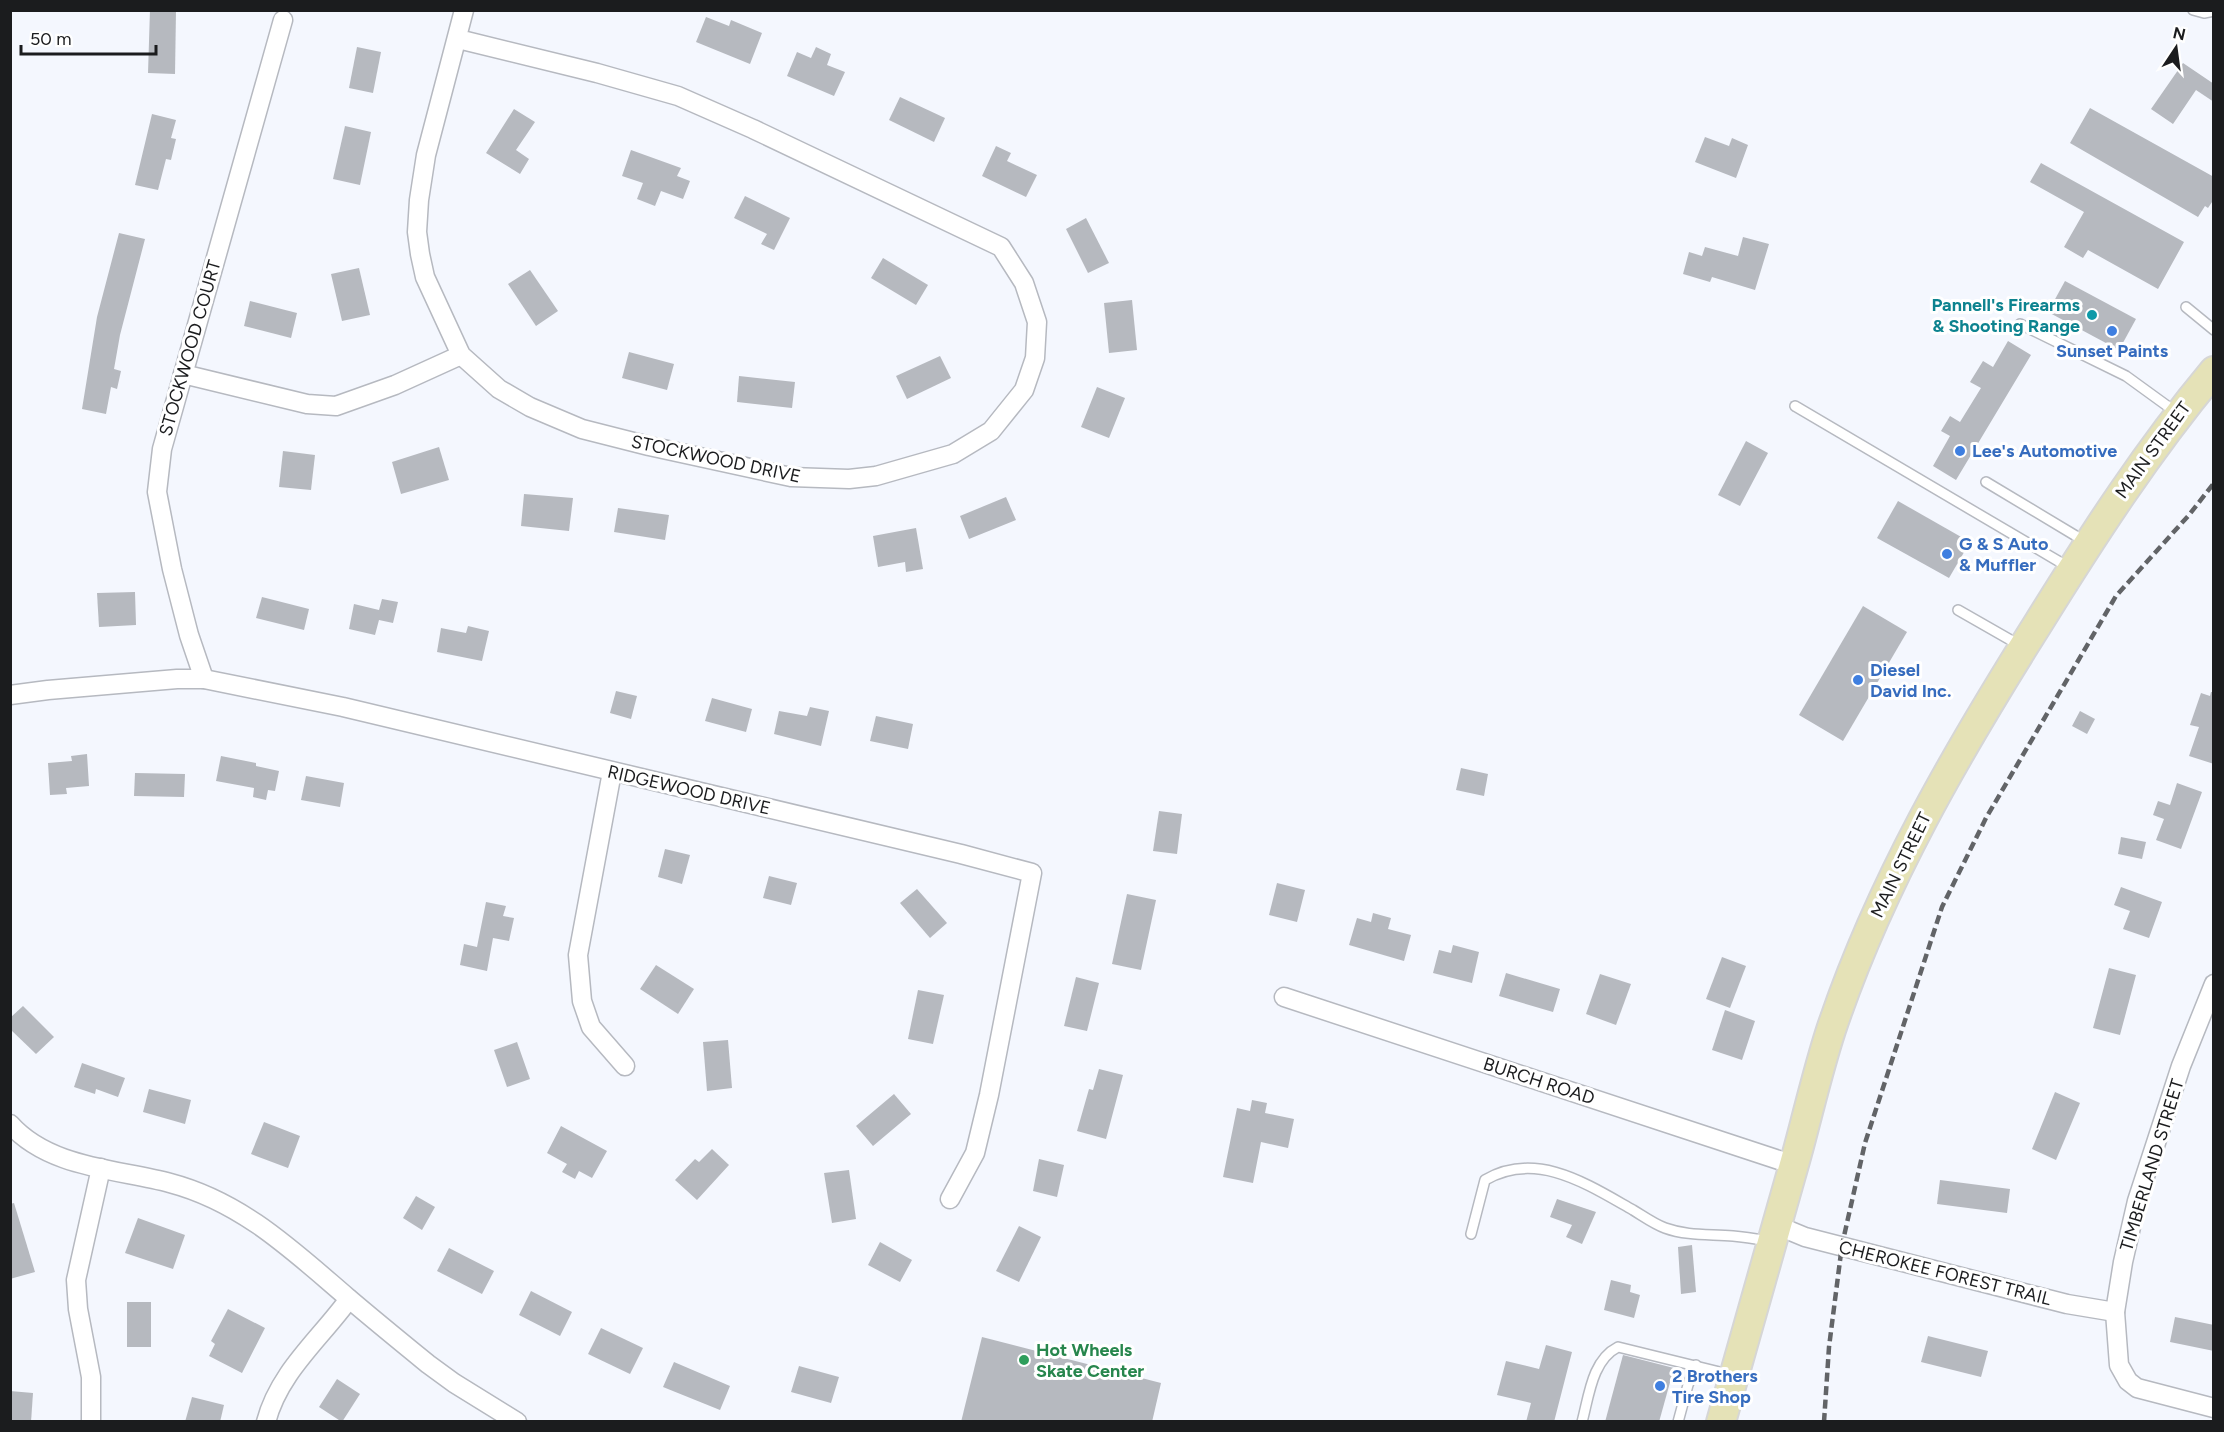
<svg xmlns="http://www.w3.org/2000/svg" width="2224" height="1432" font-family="Figtree,sans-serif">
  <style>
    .building { fill: #b6b9bf }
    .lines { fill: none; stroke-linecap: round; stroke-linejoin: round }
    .lane-casing { stroke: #b6b9c0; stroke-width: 12 }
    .street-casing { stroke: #b6b9c0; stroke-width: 21 }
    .primary-casing { stroke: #d6d6d6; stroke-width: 32 }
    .lane { stroke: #fff; stroke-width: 9 }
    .street { stroke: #fff; stroke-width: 18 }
    .primary { stroke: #e5e2b7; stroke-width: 28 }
    .rail { stroke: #626467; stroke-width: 4.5; stroke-dasharray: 9 4.5; stroke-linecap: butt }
    .culture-dot { fill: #0f9aa8; stroke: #fff; stroke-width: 2 }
    .shop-dot { fill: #3f7fe0; stroke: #fff; stroke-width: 2 }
    .leisure-dot { fill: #2e9e5b; stroke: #fff; stroke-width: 2 }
    .labels { text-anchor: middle; stroke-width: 6; stroke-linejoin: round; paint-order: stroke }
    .culture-label { font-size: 18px; font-weight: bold; fill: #0d838f; stroke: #fff; text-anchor: end }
    .street-label { font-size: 18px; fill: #1b1c1e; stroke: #fff }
    .shop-label { font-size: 18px; font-weight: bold; fill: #366cbe; stroke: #fff; text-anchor: start }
    .leisure-label { font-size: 18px; font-weight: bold; fill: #27864d; stroke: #fff; text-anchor: start }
  </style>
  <rect width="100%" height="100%" fill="#f4f7fe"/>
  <g class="building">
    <polygon points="150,10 176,10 175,74 148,73"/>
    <polygon points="706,17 729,26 731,20 762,33 750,64 696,42"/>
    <polygon points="357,47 381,52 373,93 349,88"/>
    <polygon points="816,47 831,54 827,65 845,72 834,96 787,76 797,52 811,58"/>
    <polygon points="2183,63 2214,84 2214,102 2196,90 2173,124 2151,109"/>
    <polygon points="900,97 945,118 934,142 889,120"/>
    <polygon points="2090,108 2214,177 2214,199 2208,208 2205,206 2198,217 2070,143"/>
    <polygon points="514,109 535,122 516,150 529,159 520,174 486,153"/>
    <polygon points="152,114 176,120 171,138 176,139 171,160 166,159 158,190 135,185"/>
    <polygon points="345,126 371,132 360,185 333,179"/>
    <polygon points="1705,137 1729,146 1732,138 1748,145 1736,178 1695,162"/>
    <polygon points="996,146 1011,153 1007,161 1037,175 1026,197 982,176"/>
    <polygon points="631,150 681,168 677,176 690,181 683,199 661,191 655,206 637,199 643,183 622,176"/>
    <polygon points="2041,163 2184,242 2158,289 2088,250 2083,258 2064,247 2084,212 2030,182"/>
    <polygon points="745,196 790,218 774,250 761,244 767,234 734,218"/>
    <polygon points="1086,218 1109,263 1088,273 1066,229"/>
    <polygon points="119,233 145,239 120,335 114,369 121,371 117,389 111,387 106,414 82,409 97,317"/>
    <polygon points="1743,237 1769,244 1755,290 1712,277 1710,282 1683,274 1689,252 1702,256 1705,247 1738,256"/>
    <polygon points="883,258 928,285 916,305 871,278"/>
    <polygon points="359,268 370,315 342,321 331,274"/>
    <polygon points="530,270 558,311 536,326 508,284"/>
    <polygon points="2065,281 2136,319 2119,350 2048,312"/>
    <polygon points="1132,300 1137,350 1109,353 1104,303"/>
    <polygon points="250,301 297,313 291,338 244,326"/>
    <polygon points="2008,341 2031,355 1956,480 1933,466 1950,436 1941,431 1950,416 1960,422 1981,388 1970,382 1983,361 1993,367"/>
    <polygon points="629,352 674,364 667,390 622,378"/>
    <polygon points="940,356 951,378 907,399 896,376"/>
    <polygon points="739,376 795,382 792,408 737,402"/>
    <polygon points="1097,387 1125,398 1109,438 1081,427"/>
    <polygon points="1746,441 1768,453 1740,506 1718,495"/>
    <polygon points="439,447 449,480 401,494 392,462"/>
    <polygon points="283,451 315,455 311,490 279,487"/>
    <polygon points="524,494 573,498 569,531 521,526"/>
    <polygon points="1006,497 1016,520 969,539 960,516"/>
    <polygon points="1898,501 1970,542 1949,578 1877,538"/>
    <polygon points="618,508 669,515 665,540 614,532"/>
    <polygon points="916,528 923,569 906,572 905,562 878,567 873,536"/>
    <polygon points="135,592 136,625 99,627 97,593"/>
    <polygon points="262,597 309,609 304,630 256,618"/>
    <polygon points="382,599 398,602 393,623 379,620 375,635 349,629 354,604 379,610"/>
    <polygon points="1863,606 1907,632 1843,741 1799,715"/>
    <polygon points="468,626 489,631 482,661 437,652 441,628 466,633"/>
    <polygon points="616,691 637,696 631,719 610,713"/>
    <polygon points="2211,692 2214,692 2214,764 2189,756 2199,727 2190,725 2201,693 2210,696"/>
    <polygon points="712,698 752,709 746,732 705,721"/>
    <polygon points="810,707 829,711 821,746 774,734 779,711 807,716"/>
    <polygon points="2080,711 2095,719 2087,734 2072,726"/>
    <polygon points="876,716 913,724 908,749 870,741"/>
    <polygon points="87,754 89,786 66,788 67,794 50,795 48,763 72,761 71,756"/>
    <polygon points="221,756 256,763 256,766 279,771 275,791 268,790 266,800 253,797 254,788 216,781"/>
    <polygon points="1461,768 1488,774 1484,796 1456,790"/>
    <polygon points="135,773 185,774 184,797 134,796"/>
    <polygon points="306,776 344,783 340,807 301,800"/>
    <polygon points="2177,783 2202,792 2181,849 2156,840 2164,819 2153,815 2158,801 2170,805"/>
    <polygon points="1159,811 1182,814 1177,854 1153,851"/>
    <polygon points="2121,837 2146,842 2142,859 2118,854"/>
    <polygon points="665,849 690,855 682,884 658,877"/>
    <polygon points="769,876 797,883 791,905 763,898"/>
    <polygon points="1277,883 1305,890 1297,922 1269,915"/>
    <polygon points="2121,887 2162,902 2149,938 2123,929 2130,911 2114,905"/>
    <polygon points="917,889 947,923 930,938 900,903"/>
    <polygon points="1127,894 1156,900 1141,970 1112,964"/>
    <polygon points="486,902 506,906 503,916 514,918 509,941 493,938 487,971 460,965 464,944 477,947"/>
    <polygon points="1373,913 1391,918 1388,929 1411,935 1404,961 1349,945 1357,918 1371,922"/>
    <polygon points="1453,945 1479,952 1472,983 1433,973 1439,950 1451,953"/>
    <polygon points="1722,957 1746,966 1730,1008 1706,999"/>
    <polygon points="656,965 694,989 678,1014 640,989"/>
    <polygon points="2109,968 2136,975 2120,1035 2093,1028"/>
    <polygon points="1506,973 1560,989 1553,1012 1499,996"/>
    <polygon points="1600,974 1631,984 1616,1025 1586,1014"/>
    <polygon points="1076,977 1099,983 1087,1031 1064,1026"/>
    <polygon points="918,990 944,995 933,1044 908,1039"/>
    <polygon points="23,1006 54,1037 36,1054 10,1029 10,1018"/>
    <polygon points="1725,1010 1755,1021 1742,1060 1712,1050"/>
    <polygon points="728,1040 732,1088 707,1091 703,1042"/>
    <polygon points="517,1042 530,1079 507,1087 494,1050"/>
    <polygon points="82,1063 125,1078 118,1097 96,1089 95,1094 74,1087"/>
    <polygon points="1099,1069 1123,1075 1106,1139 1077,1131 1089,1089 1093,1090"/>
    <polygon points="149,1089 191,1100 185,1124 143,1112"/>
    <polygon points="2055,1092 2080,1103 2056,1160 2032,1149"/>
    <polygon points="894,1094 911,1114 873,1146 856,1126"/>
    <polygon points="1252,1100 1267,1103 1265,1113 1294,1119 1288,1148 1261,1142 1253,1183 1223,1177 1237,1108 1250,1111"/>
    <polygon points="264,1122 300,1136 288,1168 251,1154"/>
    <polygon points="561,1126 607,1151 592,1178 579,1171 575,1179 562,1172 567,1164 547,1153"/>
    <polygon points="712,1149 729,1165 697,1200 675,1180 695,1159 699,1162"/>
    <polygon points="1039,1159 1064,1165 1057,1197 1033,1191"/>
    <polygon points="849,1170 856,1219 832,1223 824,1173"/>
    <polygon points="1940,1180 2010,1189 2007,1213 1937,1204"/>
    <polygon points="416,1196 435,1207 422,1230 403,1218"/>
    <polygon points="1557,1199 1596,1212 1582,1244 1566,1237 1572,1225 1550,1217"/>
    <polygon points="14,1203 35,1272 10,1279 10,1204"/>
    <polygon points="138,1218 185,1235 173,1269 125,1253"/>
    <polygon points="1019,1226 1041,1237 1019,1282 996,1271"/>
    <polygon points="880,1242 912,1260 900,1282 868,1265"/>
    <polygon points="1692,1245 1696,1292 1681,1294 1678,1247"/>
    <polygon points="449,1248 494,1271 482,1294 437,1271"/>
    <polygon points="1611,1280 1631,1285 1630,1292 1640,1295 1634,1318 1604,1310"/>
    <polygon points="531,1291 572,1312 560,1336 519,1315"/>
    <rect x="127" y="1302" width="24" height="45"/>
    <polygon points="228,1309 265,1328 242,1373 209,1356 215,1344 211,1341"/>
    <polygon points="2175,1317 2214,1325 2214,1351 2170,1342"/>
    <polygon points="601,1328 643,1348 630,1374 588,1354"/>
    <polygon points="1928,1336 1988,1351 1981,1377 1921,1362"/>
    <polygon points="982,1337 1161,1383 1152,1422 961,1422"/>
    <polygon points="1546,1345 1572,1352 1554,1422 1526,1422 1531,1403 1497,1395 1506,1361 1539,1369"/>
    <polygon points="1623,1355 1674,1368 1659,1422 1605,1422"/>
    <polygon points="674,1362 730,1386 720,1410 663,1387"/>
    <polygon points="799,1366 839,1377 831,1403 791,1392"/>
    <polygon points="337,1379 360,1394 342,1422 319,1407"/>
    <polygon points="10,1391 33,1393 31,1422 10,1422"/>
    <polygon points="192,1397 224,1405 220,1422 185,1422"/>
  </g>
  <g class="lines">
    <g class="lane-casing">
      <g id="lane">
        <polyline points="2193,10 2204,13 2214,11"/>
        <polyline points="2186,307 2214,330"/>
        <polyline points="2020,324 2126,376 2177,413"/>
        <polyline points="1795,406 2070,568"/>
        <polyline points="1986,482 2086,542"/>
        <polyline points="1958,610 2021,646"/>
        <path d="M1471,1234L1485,1180C1536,1150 1587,1184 1633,1210C1643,1216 1654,1224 1665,1228C1687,1236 1709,1234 1733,1236C1745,1237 1757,1239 1769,1241"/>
        <path d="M1582,1422C1589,1396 1592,1360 1618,1347L1732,1375"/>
        <polyline points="1678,1422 1688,1385 1696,1365"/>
      </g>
    </g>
    <g class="street-casing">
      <g id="street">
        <polyline points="458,39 597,73 678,96 753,129 1001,247 1024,283 1037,322 1035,358 1024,390 991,431 953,454 876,476 849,479 791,477 649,446 582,429 530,407 499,389 461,355 425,277 420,254 417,232 419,200 426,155 464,10"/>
        <polyline points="183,374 307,404 336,406 395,385 461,355"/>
        <polyline points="204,679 189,635 172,569 157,492 162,449 283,20"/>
        <polyline points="10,695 48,690 177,679 204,679 343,707 961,854 1032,873 989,1095 975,1153 950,1199"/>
        <polyline points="612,772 578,955 582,1001 591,1027 625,1066"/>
        <polyline points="2214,984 2181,1066 2137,1201 2123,1262 2115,1312 2119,1365 2128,1381 2137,1388 2214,1408"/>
        <polyline points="1284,997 1794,1165"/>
        <path d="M10,1124C49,1168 117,1169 170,1183C242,1202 292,1250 347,1297C374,1320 401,1342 428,1364L454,1383L517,1422"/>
        <polyline points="1776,1225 1805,1237 2067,1304 2115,1312"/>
        <polyline points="91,1422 91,1377 78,1309 76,1280 101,1168"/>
        <path d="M266,1422C279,1372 320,1339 349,1299"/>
      </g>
    </g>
    <g class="primary-casing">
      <path id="primary" d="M1721,1422C1745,1335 1770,1248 1795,1161C1807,1118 1817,1073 1831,1030C1880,884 1957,752 2039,622C2093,535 2148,450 2214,371"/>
    </g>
    <use href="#lane" class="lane"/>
    <use href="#street" class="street"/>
    <use href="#primary" class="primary"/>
    <polyline class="rail" points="1824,1422 1829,1347 1842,1245 1865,1143 1942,907 1986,818 2116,596 2189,515 2214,483"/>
  </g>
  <circle class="culture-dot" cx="2092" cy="315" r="6"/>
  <g class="shop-dot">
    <circle cx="2112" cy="331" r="6"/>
    <circle cx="1960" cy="451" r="6"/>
    <circle cx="1947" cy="554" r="6"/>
    <circle cx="1858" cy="680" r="6"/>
    <circle cx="1660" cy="1386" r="6"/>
  </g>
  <circle class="leisure-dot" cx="1024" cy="1360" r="6"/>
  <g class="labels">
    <g class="culture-label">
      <text x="2080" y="311">Pannell's Firearms<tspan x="2080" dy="21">&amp; Shooting Range</tspan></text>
    </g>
    <g class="street-label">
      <text transform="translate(190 348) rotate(-74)" y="6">STOCKWOOD COURT</text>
      <text transform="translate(2153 450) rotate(-54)" y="6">MAIN STREET</text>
      <text transform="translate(716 459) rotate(12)" y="6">STOCKWOOD DRIVE</text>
      <text transform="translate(689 790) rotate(13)" y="6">RIDGEWOOD DRIVE</text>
      <text transform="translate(1901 865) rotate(-64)" y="6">MAIN STREET</text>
      <text transform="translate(1539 1081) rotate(18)" y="6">BURCH ROAD</text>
      <text transform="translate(2152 1165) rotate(-73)" y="6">TIMBERLAND STREET</text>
      <text transform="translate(1945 1273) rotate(14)" y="6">CHEROKEE FOREST TRAIL</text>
    </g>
    <g class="shop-label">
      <text x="2112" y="357" text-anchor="middle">Sunset Paints</text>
      <text x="1972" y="457">Lee's Automotive</text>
      <text x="1959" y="550">G &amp; S Auto<tspan x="1959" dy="21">&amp; Muffler</tspan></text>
      <text x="1870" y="676">Diesel<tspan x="1870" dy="21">David Inc.</tspan></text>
      <text x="1672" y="1382">2 Brothers<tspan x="1672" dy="21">Tire Shop</tspan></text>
    </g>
    <g class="leisure-label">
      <text x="1036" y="1356">Hot Wheels<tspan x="1036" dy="21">Skate Center</tspan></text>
    </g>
  </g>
  <rect width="2224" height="1432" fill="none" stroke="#1b1c1e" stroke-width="24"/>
  <g transform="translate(2176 48) rotate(13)" stroke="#ffffff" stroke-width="4.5" paint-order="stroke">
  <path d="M0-4.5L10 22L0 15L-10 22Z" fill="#1b1c1e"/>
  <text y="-9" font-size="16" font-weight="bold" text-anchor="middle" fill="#1b1c1e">N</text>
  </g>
  <path d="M21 45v9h135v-9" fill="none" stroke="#1b1c1e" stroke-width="3"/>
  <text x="30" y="45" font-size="18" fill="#1b1c1e" stroke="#ffffff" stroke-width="4.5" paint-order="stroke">50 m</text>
</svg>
